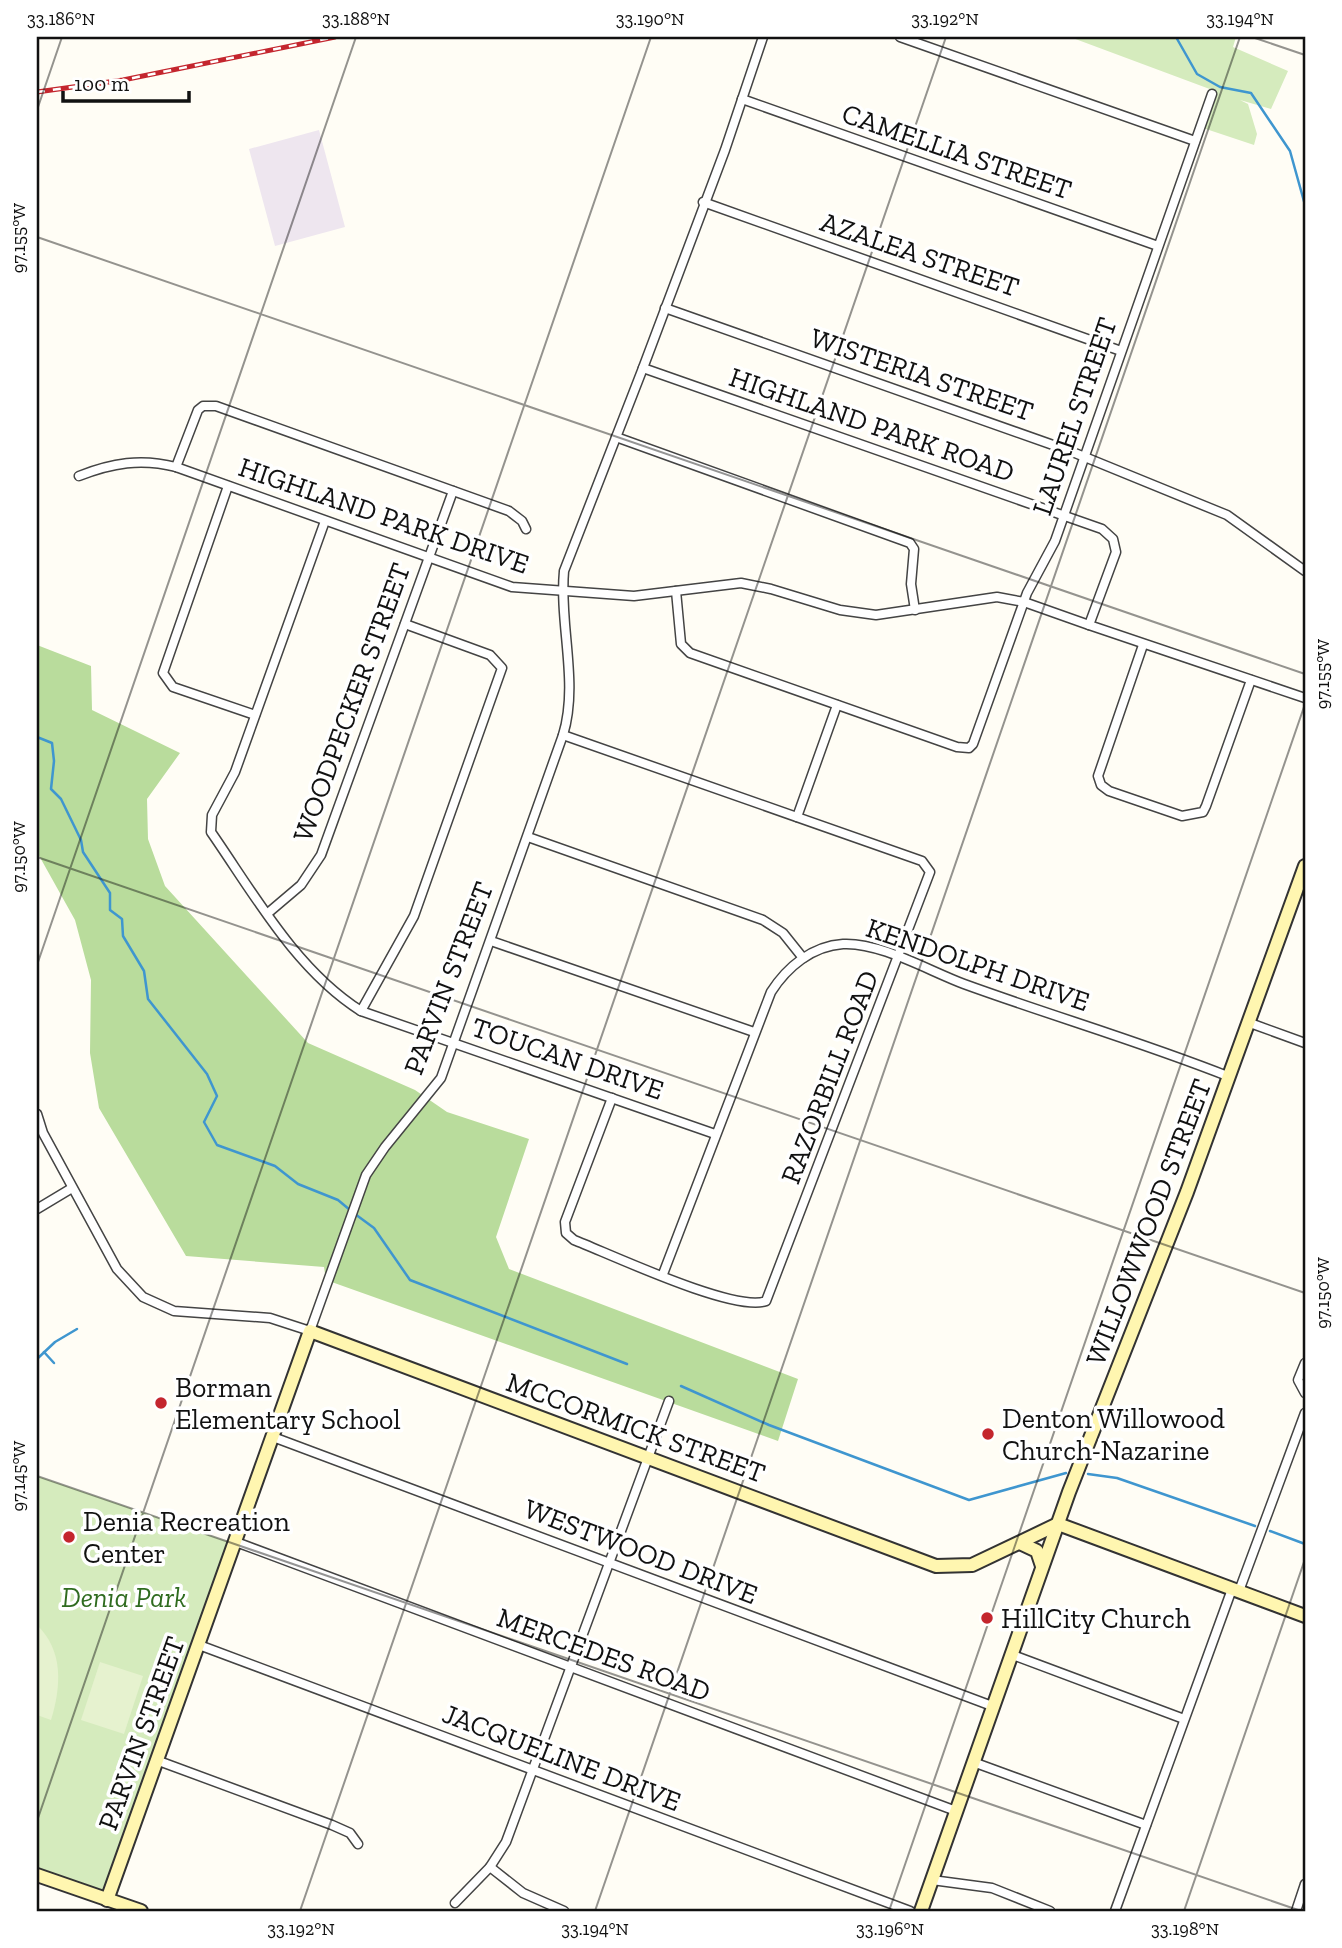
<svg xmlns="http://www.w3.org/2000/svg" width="1342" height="1948" font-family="'Zilla Slab',serif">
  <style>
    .industrial { fill: #eee6ef }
    .green { fill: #d5ebbd }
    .forest { fill: #b9dc9c }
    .pitch { fill: #e6f2cf }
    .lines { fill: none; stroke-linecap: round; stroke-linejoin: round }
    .stream { stroke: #3f96cf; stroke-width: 2.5 }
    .street-casing { stroke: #444; stroke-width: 11 }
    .secondary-casing { stroke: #333; stroke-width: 16 }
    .street { stroke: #fff; stroke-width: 8 }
    .secondary { stroke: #fff6b0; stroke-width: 12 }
    .rail-casing { stroke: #c4262e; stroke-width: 5 }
    .rail { stroke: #fff; stroke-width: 2.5; stroke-dasharray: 8; stroke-linecap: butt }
    .ticks { fill: none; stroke: #111; stroke-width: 2; stroke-opacity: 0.45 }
    .poi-dot { fill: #c4262e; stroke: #fff; stroke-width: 2.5 }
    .labels { text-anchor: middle; stroke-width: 7; stroke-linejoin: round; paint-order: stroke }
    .street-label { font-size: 28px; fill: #111; stroke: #fff }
    .poi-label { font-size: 28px; fill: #111; stroke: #fff; text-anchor: start }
    .park-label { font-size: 28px; font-style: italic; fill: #2f6b1f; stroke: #fff }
    .neatline { fill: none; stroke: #111; stroke-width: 2.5 }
    .ticks-label { font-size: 18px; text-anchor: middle; fill: #111 }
  </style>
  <rect width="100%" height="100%" fill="#fffdf5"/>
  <polygon class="industrial" points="319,130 345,227 275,246 249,149"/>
  <g class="green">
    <polygon points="1070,37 1236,37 1233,47 1288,71 1271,109 1240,100 1248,104 1257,134 1254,145 1203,128 1215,91"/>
    <polygon points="37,1476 235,1544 107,1900 37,1875"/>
  </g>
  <polygon class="forest" points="37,645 91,666 92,710 180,753 147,799 148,839 165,886 308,1043 415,1090 447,1112 529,1139 496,1237 509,1269 798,1379 778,1441 326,1280 324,1267 186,1256 99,1108 90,1053 91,980 75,920 37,852"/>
  <g class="pitch">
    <path d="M37,1625C64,1651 61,1687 51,1720L37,1715Z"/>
    <polygon points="100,1662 143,1676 124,1734 81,1720"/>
  </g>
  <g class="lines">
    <g class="stream">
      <polyline points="1176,37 1197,74 1220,87 1251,93 1290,151 1305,205"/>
      <polyline points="37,737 52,743 54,761 51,789 61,799 81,840 83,852 110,893 110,910 122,919 123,936 144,971 148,999 207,1074 217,1096 204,1122 217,1145 275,1166 298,1184 338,1200 350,1210"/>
      <polyline points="355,1214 374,1228 410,1280 627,1364"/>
      <polyline points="44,1352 54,1363"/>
      <polyline points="37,1359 55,1342 77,1329"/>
      <polyline points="681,1386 769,1425 969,1500 1066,1473"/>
      <polyline points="1088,1474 1117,1478 1255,1526"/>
      <polyline points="1270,1531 1305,1544"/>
    </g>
    <g class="street-casing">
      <g id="street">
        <polyline points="763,37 725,150 643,368 1102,529 1113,539 1116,552 1089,625 1305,698"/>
        <polyline points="900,37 1195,141"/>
        <polyline points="742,99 1158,246"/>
        <polyline points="703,202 1121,351"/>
        <polyline points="665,308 1070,451 1227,515 1305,571"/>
        <polyline points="616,437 910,543 914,549 911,584 915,610"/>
        <polyline points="176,467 198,410 203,406 216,406 509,511 522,521 526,529"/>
        <path d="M79,476C112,463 141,458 176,467L512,587L634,596L741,583L771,589L840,610L876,615L997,597L1024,602L1089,625"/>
        <polyline points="228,486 163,673 173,687 255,715"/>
        <path d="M325,521L235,772L212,815L211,832C254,894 296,970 361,1011L715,1134"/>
        <polyline points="676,591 681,644 690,653 957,747 969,748 973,744 1027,593 1055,541 1212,94"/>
        <polyline points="1143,645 1098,776 1101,785 1109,791 1182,816 1203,812 1206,806 1251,680"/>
        <path d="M563,735L922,861L930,872L766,1301C735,1313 610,1254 574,1240L566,1233L565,1222L612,1098"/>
        <polyline points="797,817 837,705"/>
        <polyline points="528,837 763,920 783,933 803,958"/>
        <polyline points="268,913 301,885 321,855 453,491"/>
        <polyline points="491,941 754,1032"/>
        <polyline points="361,1011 414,916 502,668 490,655 405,624"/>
        <polyline points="1250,1023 1305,1043"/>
        <path d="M37,1114L43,1133L117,1269L143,1297L174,1311L270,1318L310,1331L366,1175L385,1147L441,1078L563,735C579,683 559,625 564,571L643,368"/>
        <polyline points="37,1209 72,1188"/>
        <path d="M663,1274L771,992C787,967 812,946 843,944C880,942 929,971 964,984C1052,1016 1142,1042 1230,1077"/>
        <polyline points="1305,1363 1298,1380 1305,1393"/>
        <polyline points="273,1437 992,1706"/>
        <polyline points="236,1542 956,1811"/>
        <polyline points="1239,1591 1305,1413"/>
        <polyline points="199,1645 910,1911"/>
        <polyline points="1010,1654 1184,1719"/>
        <polyline points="156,1760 332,1825 350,1833 358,1844"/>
        <polyline points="973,1762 1146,1825"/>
        <polyline points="490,1867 523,1893 564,1911"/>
        <polyline points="932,1880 992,1888 1050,1911"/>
        <polyline points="455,1903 490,1867 506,1842 669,1401"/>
        <polyline points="1115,1911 1232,1589"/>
        <polyline points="1296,1911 1305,1884"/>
      </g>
    </g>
    <g class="secondary-casing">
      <g id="secondary">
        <polyline points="1020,1543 1037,1551 1042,1566"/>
        <polyline points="37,1875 141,1911"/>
        <polyline points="107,1900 310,1331 936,1566 972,1565 1058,1524 1305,1616"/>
        <polyline points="921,1911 1069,1492 1187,1192 1305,866"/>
      </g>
    </g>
    <use href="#street" class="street"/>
    <use href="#secondary" class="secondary"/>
    <g class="rail-casing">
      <polyline id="rail" points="37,92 123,80 335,37"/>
    </g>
    <use href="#rail" class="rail"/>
  </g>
  <path class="ticks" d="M1252,37L1305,55M37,110L62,37M37,237L1305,674M37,857L1305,1293M37,965L356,37M37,1476L1301,1911M37,1821L651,37M300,1911L946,37M595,1911L1240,37M889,1911L1305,704M1184,1911L1305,1559"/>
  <g class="poi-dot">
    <circle cx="161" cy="1403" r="7"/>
    <circle cx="988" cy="1434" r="7"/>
    <circle cx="69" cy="1537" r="7"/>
    <circle cx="987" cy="1618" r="7"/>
  </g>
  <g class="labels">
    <g class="street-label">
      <text transform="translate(957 151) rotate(19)" y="10">CAMELLIA STREET</text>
      <text transform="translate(920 254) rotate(19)" y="10">AZALEA STREET</text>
      <text transform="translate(922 374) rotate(19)" y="10">WISTERIA STREET</text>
      <text transform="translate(1074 416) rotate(-71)" y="10">LAUREL STREET</text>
      <text transform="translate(872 424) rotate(19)" y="10">HIGHLAND PARK ROAD</text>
      <text transform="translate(384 515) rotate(19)" y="10">HIGHLAND PARK DRIVE</text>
      <text transform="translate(351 702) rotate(-70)" y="10">WOODPECKER STREET</text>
      <text transform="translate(978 964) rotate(19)" y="10">KENDOLPH DRIVE</text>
      <text transform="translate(448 978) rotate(-69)" y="10">PARVIN STREET</text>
      <text transform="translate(568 1058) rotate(19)" y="10">TOUCAN DRIVE</text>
      <text transform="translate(829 1077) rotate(-69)" y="10">RAZORBILL ROAD</text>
      <text transform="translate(1148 1222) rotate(-69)" y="10">WILLOWWOOD STREET</text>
      <text transform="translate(636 1427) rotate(20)" y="10">MCCORMICK STREET</text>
      <text transform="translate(641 1551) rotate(21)" y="10">WESTWOOD DRIVE</text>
      <text transform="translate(604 1654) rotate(20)" y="10">MERCEDES ROAD</text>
      <text transform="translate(141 1733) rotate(-70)" y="10">PARVIN STREET</text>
      <text transform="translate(562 1757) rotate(21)" y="10">JACQUELINE DRIVE</text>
    </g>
    <g class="poi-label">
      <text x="175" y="1397">Borman<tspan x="175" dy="32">Elementary School</tspan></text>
      <text x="1002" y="1428">Denton Willowood<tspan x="1002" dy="32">Church-Nazarine</tspan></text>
      <text x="83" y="1531">Denia Recreation<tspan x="83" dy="32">Center</tspan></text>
      <text x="1001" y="1628">HillCity Church</text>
    </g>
    <g class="park-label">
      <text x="124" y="1607">Denia Park</text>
    </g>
  </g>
  <rect width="1342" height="1948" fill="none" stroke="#ffffff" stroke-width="77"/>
  <path d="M63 91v10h126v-10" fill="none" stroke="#111111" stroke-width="3.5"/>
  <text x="74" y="91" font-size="21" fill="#111111" stroke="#ffffff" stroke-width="5" paint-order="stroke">100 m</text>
  <rect x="38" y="38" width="1266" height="1872" class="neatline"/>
  <g class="ticks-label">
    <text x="61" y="25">33.186°N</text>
    <text x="356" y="25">33.188°N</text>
    <text x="650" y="25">33.190°N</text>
    <text x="945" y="25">33.192°N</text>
    <text x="1240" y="25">33.194°N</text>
    <text transform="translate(19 238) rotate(-90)" y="6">97.155°W</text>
    <text transform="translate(1323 674) rotate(-90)" y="6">97.155°W</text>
    <text transform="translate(19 857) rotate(-90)" y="6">97.150°W</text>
    <text transform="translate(1323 1293) rotate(-90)" y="6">97.150°W</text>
    <text transform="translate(19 1476) rotate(-90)" y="6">97.145°W</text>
    <text x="301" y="1935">33.192°N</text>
    <text x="595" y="1935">33.194°N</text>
    <text x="890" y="1935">33.196°N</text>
    <text x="1185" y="1935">33.198°N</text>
  </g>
</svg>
